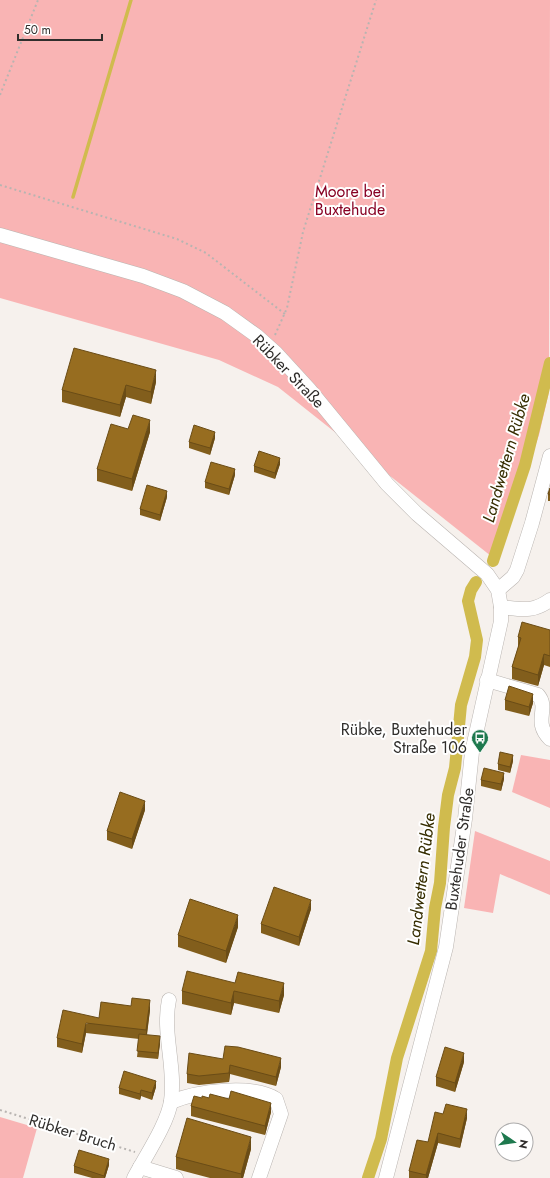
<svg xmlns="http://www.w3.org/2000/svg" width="550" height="1178" font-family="Jost,sans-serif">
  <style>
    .green { fill: #f9b4b4 }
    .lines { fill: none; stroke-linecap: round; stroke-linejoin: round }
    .stream { stroke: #d0bb4e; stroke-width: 3.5 }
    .canal { stroke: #d0bb4e; stroke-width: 12 }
    .minor-casing { stroke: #b9b4b0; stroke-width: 15 }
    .path { stroke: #b8b4b1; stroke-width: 2; stroke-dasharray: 2 3; stroke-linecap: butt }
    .minor { stroke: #fff; stroke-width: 14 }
    .wall { fill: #825e1c }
    .shaded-wall { fill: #6a4c16 }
    .building { fill: #976d20; stroke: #6a4c16 }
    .labels { text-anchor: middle; stroke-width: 4; stroke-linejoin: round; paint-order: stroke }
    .park-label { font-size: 16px; fill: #870023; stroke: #fff }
    .street-label { font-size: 16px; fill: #302e2c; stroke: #fff }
    .poi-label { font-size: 16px; fill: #302e2c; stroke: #fff; text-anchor: end }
    .water-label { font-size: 17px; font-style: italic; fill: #362d00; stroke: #fff }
  </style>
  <rect width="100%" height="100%" fill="#f6f1ed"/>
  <g class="green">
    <polygon points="0,0 550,0 549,392 539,435 496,560 278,387 219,360 0,298"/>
    <polygon points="521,755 550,760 550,808 512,792"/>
    <polygon points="475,831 550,861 550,895 500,874 493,913 464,908"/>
    <polygon points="0,1117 37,1128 23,1178 0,1178"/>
  </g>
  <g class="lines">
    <polyline class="stream" points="73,197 131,0"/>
    <g class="canal">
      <polyline points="493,561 525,465 550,363"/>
      <polyline points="368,1178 381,1139 397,1058 431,951 435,908 440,883 444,827 448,795 455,768 461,705 475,657 477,640 468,601 471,590 476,582"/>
    </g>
    <g class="minor-casing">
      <g id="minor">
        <polyline points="0,235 143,276 183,291 225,313 257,336 276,353 309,389 387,484 417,514 487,574 498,590 501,607 501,621 472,752 465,819 446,947 386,1178"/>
        <polyline points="498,590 513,577 517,570 532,523 550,456"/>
        <path d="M501,607C521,609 532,613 550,600"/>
        <path d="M487,680L538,695C550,709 532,721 550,739"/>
        <path d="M171,1102C197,1091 252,1084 276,1099L281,1114L259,1178"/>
        <polyline points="140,1167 176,1178"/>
        <path d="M134,1178C145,1157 168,1123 171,1101C176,1067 162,1033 169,1000"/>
      </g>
    </g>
    <g class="path">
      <polyline points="0,95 38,0"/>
      <polyline points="0,185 177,239 206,253 285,314"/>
      <polyline points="275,335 287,308 303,232 376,0"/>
      <polyline points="0,1110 135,1152"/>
    </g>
    <use href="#minor" class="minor"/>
  </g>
  <g class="wall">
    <polygon points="156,382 151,404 126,397 120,417 62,402 62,390"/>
    <polygon points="128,429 150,432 132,491 97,481 97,469"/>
    <polygon points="215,438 210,455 189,448 189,442"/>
    <polygon points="280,464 275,479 254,472 254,466"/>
    <polygon points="235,475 229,495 205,488 205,482"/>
    <polygon points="550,488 550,501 548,501 548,494"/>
    <polygon points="167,497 160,521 140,515 140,509"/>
    <polygon points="550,630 550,667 544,665 538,686 512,679 512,667 518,648 518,637"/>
    <polygon points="505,700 533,703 529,716 505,710"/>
    <polygon points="513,761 510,773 498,770 498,764"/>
    <polygon points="504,779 501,791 481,786 481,780"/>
    <polygon points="145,810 132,849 107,840 107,831"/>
    <polygon points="311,909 299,946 261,933 261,924"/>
    <polygon points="238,927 226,963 178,947 178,935"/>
    <polygon points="235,983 284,995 279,1013 234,1003 231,1015 182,1004 182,991"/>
    <polygon points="150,1010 147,1035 160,1043 158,1059 137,1057 139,1039 86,1033 82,1053 57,1047 57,1038 99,1018"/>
    <polygon points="223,1059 281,1067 276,1086 230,1074 229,1082 199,1085 187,1083 187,1074"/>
    <polygon points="464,1062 455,1092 436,1086 436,1077"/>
    <polygon points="156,1087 152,1100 141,1096 140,1100 119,1094 119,1088"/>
    <polygon points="202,1098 229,1099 271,1112 265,1135 191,1116 191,1106"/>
    <polygon points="443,1114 467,1118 460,1148 438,1143 428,1178 409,1178 409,1171 428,1142"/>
    <polygon points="251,1149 243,1178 210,1178 176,1169 176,1157"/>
    <polygon points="109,1165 105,1178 92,1178 74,1173 74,1166"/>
  </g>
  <g class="shaded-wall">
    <polygon points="156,370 156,382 151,404 151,392"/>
    <polygon points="126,385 126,397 120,417 120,405"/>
    <polygon points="150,420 150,432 132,491 132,479"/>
    <polygon points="215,432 215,438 210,455 210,448"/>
    <polygon points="280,458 280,464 275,479 275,473"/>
    <polygon points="235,469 235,475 229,495 229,489"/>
    <polygon points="167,491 167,497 160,521 160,515"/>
    <polygon points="544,654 544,665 538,686 538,675"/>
    <polygon points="533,694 533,703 529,716 529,707"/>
    <polygon points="513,755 513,761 510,773 510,767"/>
    <polygon points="504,773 504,779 501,791 501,784"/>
    <polygon points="145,801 145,810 132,849 132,839"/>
    <polygon points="311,900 311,909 299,946 299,937"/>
    <polygon points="238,915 238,927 226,963 226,951"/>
    <polygon points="284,983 284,995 279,1013 279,1001"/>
    <polygon points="234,991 234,1003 231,1015 231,1003"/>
    <polygon points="150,1000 150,1010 146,1040 146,1030"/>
    <polygon points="86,1023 86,1033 82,1053 82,1044"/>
    <polygon points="160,1036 160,1043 158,1059 158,1053"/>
    <polygon points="464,1053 464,1062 455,1092 455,1083"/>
    <polygon points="281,1058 281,1067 276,1086 276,1077"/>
    <polygon points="230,1065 230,1074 229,1082 229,1073"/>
    <polygon points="156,1081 156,1087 152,1100 152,1093"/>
    <polygon points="141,1090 141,1096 140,1100 140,1094"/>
    <polygon points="271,1103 271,1112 265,1135 265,1126"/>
    <polygon points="467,1109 467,1118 460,1148 460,1139"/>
    <polygon points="438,1133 438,1143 428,1178 426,1178 426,1175"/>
    <polygon points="251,1137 251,1149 243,1178 241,1178 241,1174"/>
    <polygon points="109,1159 109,1165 105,1178 104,1178 104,1176"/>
  </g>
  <g class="building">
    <polygon points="74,348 156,370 151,392 126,385 120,405 62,390"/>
    <polygon points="133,415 150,420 132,479 97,469 111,424 128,429"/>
    <polygon points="194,425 215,432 210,448 189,442"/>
    <polygon points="259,451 280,458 275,473 254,466"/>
    <polygon points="211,462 235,469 229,489 205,482"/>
    <polygon points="147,485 167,491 160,515 140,509"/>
    <polygon points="550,488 550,495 548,494"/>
    <polygon points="522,622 550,630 550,656 544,654 538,675 512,667 521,638 518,637"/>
    <polygon points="509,686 533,694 529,707 505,700"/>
    <polygon points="500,752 513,755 510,767 498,764"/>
    <polygon points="484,768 504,773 501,784 481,780"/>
    <polygon points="120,792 145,801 132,839 107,831"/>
    <polygon points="274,887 311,900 299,937 261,924"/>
    <polygon points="190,899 238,915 226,951 178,935"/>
    <polygon points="187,971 235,983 238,972 284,983 279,1001 234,991 231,1003 182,991"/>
    <polygon points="132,998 150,1000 146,1030 86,1023 82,1044 57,1038 63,1010 99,1018 101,1002 131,1006"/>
    <polygon points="139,1034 160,1036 158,1053 137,1051"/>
    <polygon points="225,1046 238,1047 281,1058 276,1077 230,1065 229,1073 199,1076 187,1074 189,1053 223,1059"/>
    <polygon points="445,1047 464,1053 455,1083 436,1077"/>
    <polygon points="124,1071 156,1081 152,1093 141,1090 140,1094 119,1088"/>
    <polygon points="231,1091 271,1103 265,1126 191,1106 194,1096 202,1098 202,1096 209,1098 210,1094 229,1099"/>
    <polygon points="446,1104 467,1109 460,1139 438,1133 426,1175 409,1171 417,1140 428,1142 435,1112 443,1114"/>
    <polygon points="187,1118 251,1137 241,1174 176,1157"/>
    <polygon points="79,1150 109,1159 104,1176 74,1166"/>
  </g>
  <defs>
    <g id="bus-pin" transform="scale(0.9)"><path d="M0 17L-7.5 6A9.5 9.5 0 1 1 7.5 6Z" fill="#1e794e" stroke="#fff"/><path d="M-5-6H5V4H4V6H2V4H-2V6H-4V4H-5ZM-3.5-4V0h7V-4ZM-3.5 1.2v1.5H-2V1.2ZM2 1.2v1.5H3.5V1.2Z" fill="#fff"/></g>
  </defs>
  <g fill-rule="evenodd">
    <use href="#bus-pin" x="480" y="738"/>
  </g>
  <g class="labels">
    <g class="park-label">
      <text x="350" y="197">Moore bei<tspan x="350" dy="18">Buxtehude</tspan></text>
    </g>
    <g class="street-label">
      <text transform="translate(289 371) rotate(46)" y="6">Rübker Straße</text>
      <text transform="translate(459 849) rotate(-82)" y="6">Buxtehuder Straße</text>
      <text transform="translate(73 1132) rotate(17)" y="6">Rübker Bruch</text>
    </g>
    <g class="poi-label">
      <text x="467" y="735">Rübke, Buxtehuder<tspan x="467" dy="18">Straße 106</tspan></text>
    </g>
    <g class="water-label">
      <text transform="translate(506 458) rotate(-74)" y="6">Landwettern Rübke</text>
      <text transform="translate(421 879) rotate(-83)" y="6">Landwettern Rübke</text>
    </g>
  </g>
  <g transform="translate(514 1142) rotate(103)"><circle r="19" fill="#ffffff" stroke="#acabab"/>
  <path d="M0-3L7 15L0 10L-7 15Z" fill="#1e794e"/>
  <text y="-6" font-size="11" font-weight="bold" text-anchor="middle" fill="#302e2c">N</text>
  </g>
  <path d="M18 34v6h84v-6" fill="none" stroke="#302e2c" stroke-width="2"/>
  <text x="24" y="34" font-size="12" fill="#302e2c" stroke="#ffffff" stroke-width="3" paint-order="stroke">50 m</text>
</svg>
